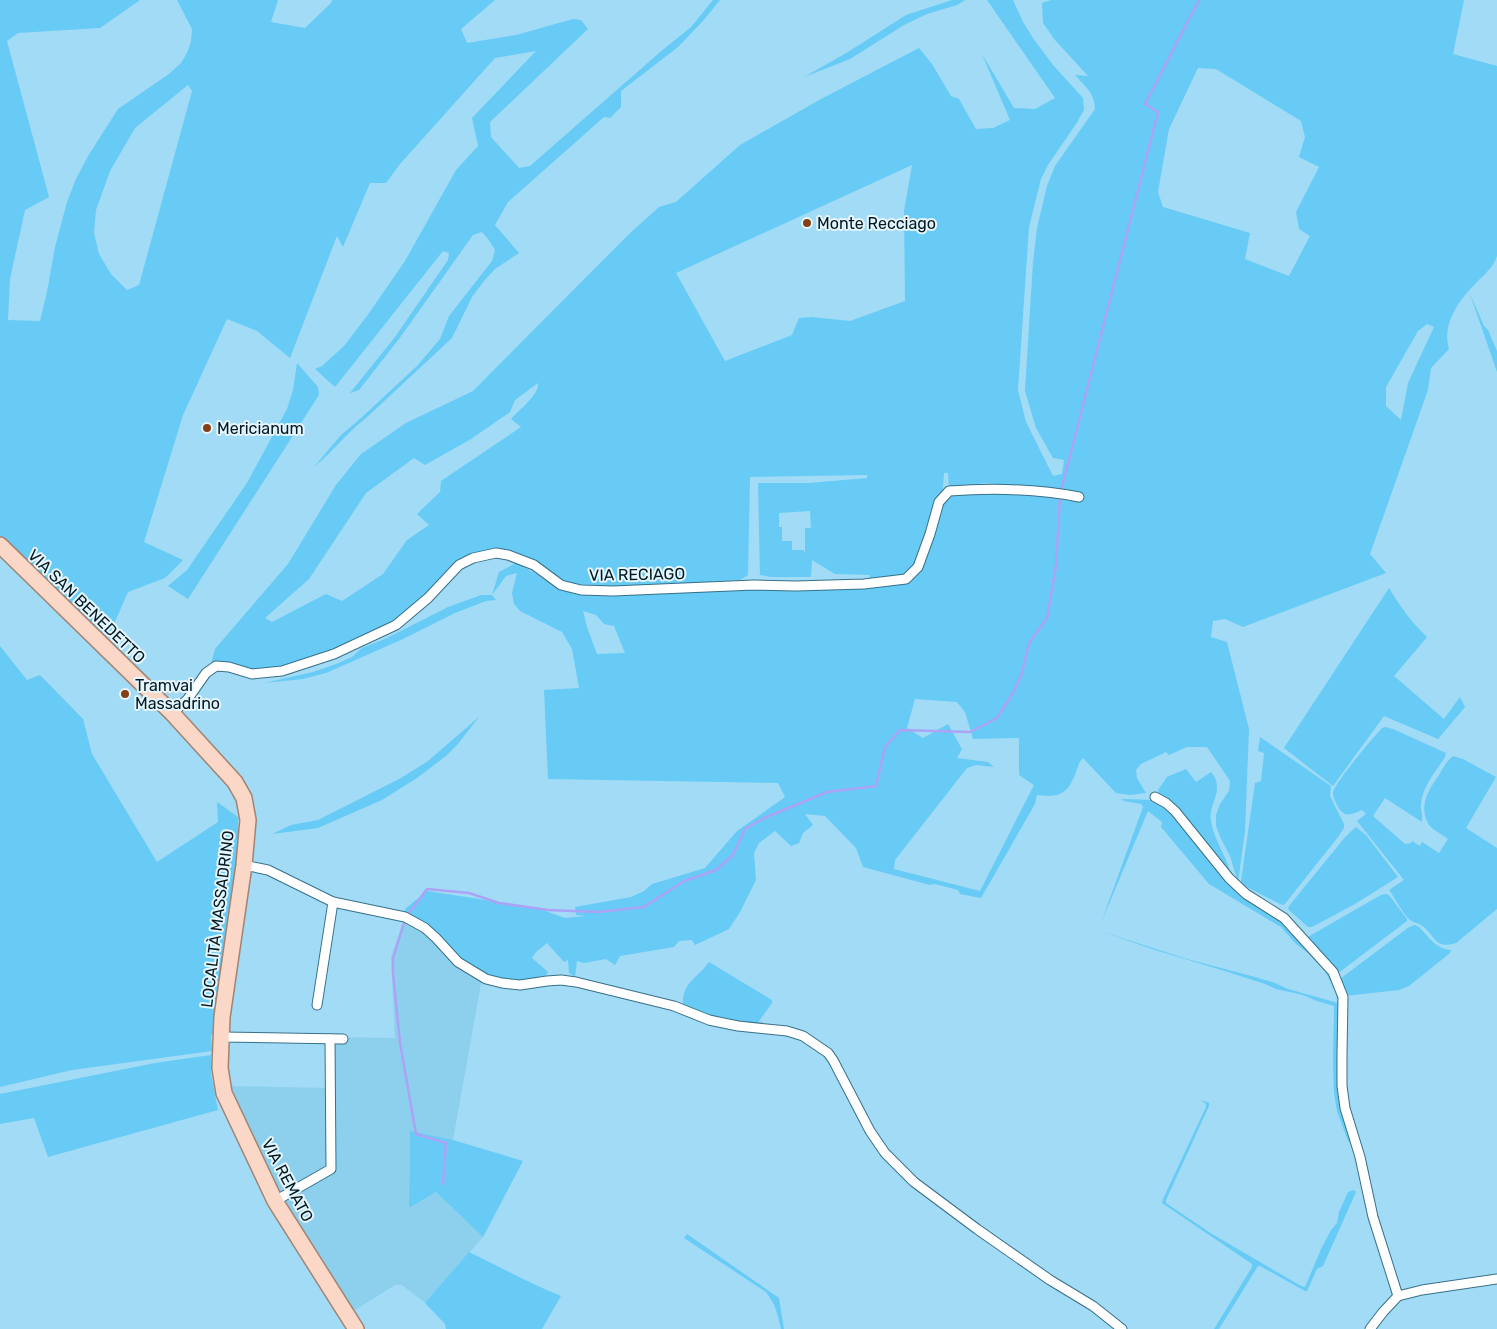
<svg xmlns="http://www.w3.org/2000/svg" width="1497" height="1329" font-family="Rubik,sans-serif">
  <style>
    .built { fill: #8dd0ee }
    .green { fill: #67cbf5; fill-rule: evenodd }
    .lines { fill: none; stroke-linecap: round; stroke-linejoin: round }
    .stream { stroke: #aca3f6; stroke-width: 2.5 }
    .street-casing { stroke: #377088; stroke-width: 11 }
    .primary-casing { stroke: #a18474; stroke-width: 18 }
    .street { stroke: #fff; stroke-width: 9 }
    .primary { stroke: #fad7c6; stroke-width: 15 }
    .poi-dot { fill: #844016; stroke: #e5f6fe; stroke-width: 2 }
    .labels { text-anchor: middle; stroke-width: 4; stroke-linejoin: round; paint-order: stroke }
    .poi-label { font-size: 16px; fill: #021922; stroke: #e5f6fe; text-anchor: start }
    .street-label { font-size: 16px; fill: #021922; stroke: #e5f6fe }
  </style>
  <rect width="100%" height="100%" fill="#a1dbf6"/>
  <polygon class="built" points="404,919 417,926 482,978 453,1140 410,1132 409,1208 436,1192 483,1237 425,1303 402,1285 395,1285 352,1312 277,1195 229,1086 328,1088 326,1037 395,1038 391,957"/>
  <g class="green">
    <path d="M0,0H140L100,28L18,33L7,41L49,197L25,210L10,279L8,320L40,321L47,292L55,247L67,202L76,179L88,156L118,109L169,74L181,63L188,51L191,41L192,29L177,0H278L271,22L305,28L331,3L332,0H495L461,29L467,43L516,35L573,19L581,20L588,29L490,122L491,137L519,168L530,166L659,53L691,27L713,0H720L703,21L678,47L621,91V107L610,118L604,117L508,202L495,225L519,253L495,269L484,281L472,297L452,338L365,419C346,433 332,453 314,467L341,435L361,418L417,366L440,339L449,316L492,261L495,250L488,239L482,232L473,235L399,339L359,390L350,393L395,337L448,260L449,253L443,251L335,387L315,369L322,366L344,346L367,316L405,261L456,170L478,146L472,118L536,51L495,58L400,164L386,183H370L343,247L337,236L290,358L257,331L227,319L183,415L144,542L183,560L165,578L128,592L106,642L0,537ZM188,85L192,91L139,285L127,290L111,274L99,254L94,233L96,210L110,171L135,128Z"/>
    <polygon points="952,0 965,0 957,5 927,14 904,25 850,59 804,77 848,52 906,15"/>
    <path d="M987,0H1013L1023,22L1033,38L1053,65L1083,98L1084,110L1076,124L1048,165L1041,179L1029,227L1018,390L1026,422L1053,476L1062,474L1064,460L1053,458L1036,428L1025,391L1033,262L1037,228L1047,186L1055,166L1095,109C1095,94 1085,86 1075,75L1088,76L1055,40L1043,23L1042,3L1051,0H1464L1453,54L1497,66V256C1493,269 1481,277 1473,286C1457,303 1442,325 1449,349L1431,368L1428,390L1370,554L1386,573L1243,627L1225,619L1213,621L1211,637L1227,642L1249,729L1245,831L1238,882L1230,856L1221,839L1216,826V815L1220,804L1229,791L1230,781L1207,747H1187L1169,755L1166,752L1141,764L1136,770L1137,778L1146,793L1130,795L1116,793L1083,758C1079,762 1078,766 1076,772C1068,794 1059,798 1037,795L1035,804L981,898L960,894L958,890L935,884L930,885L863,867L856,848L825,816L805,814L813,825L803,833L799,843L791,846L775,831L759,843L754,853L756,880L740,912L729,929L695,945L692,940L679,941L674,947L620,956L615,965L606,959L584,963L577,961L575,977L569,973L568,960L564,962L547,943L536,952L532,958L548,972L544,978L530,980H518L507,979L480,973L402,916L406,908L427,891L537,908L565,918L586,916L576,915L575,907L631,897L644,891L652,884L705,868L737,831L785,797L778,783L548,779L544,690L579,688L572,649L562,632L520,611L514,604L512,593L517,573L506,576L492,595L496,600L486,601L455,613L403,639L326,673L303,679L264,683L313,672L336,664L352,657L362,648L385,639L448,607L481,595H492L499,572L516,563L535,573L551,584L565,590L608,594L869,586L870,575L835,574L812,560L811,577H771L760,575L758,483H809L867,478V475L750,477L748,575L740,580L612,588H581L564,582L534,560L496,548L469,554L457,563L426,597L392,625L334,652L286,668L246,670L218,662L211,664L215,649L288,564L336,485L361,454L406,423L473,391L629,234L659,207L676,202L740,145L821,99L919,48L932,64L951,96L959,99L976,129L993,128L1010,120L982,54L1014,108L1035,109L1055,98ZM1198,68L1216,69L1301,121L1305,137L1299,157L1319,167L1296,212L1299,229L1310,236L1289,276L1245,259L1250,233L1163,207L1158,192L1169,129ZM912,165L904,211L905,301L850,321L812,317L799,318L792,335L725,361L676,273ZM1427,324L1434,327L1408,383L1401,420L1386,406V387L1418,331ZM538,383C540,394 519,410 511,419L521,427L441,481L440,492L417,514L429,525L407,540L383,574L342,601L326,594L272,622L265,618L309,579L366,493L414,458L425,465L471,439L510,412L515,400ZM944,473H948L949,488L986,483L1040,489L953,494L942,503ZM810,511L811,528H805V552H804V550H792V541H782V527H779V513ZM583,611L596,615L604,624L614,626L625,653L597,654L587,627ZM915,699L957,702L965,712L973,739L1019,738V775L1034,785L980,891L894,869L895,860L967,768L976,765L994,767L988,762L957,758L962,749L948,724L923,738L907,728Z"/>
    <polygon points="1470,294 1484,326 1488,330 1497,351 1497,372"/>
    <polygon points="297,363 318,387 319,395 188,599 168,586 187,570 247,483 287,409 293,390"/>
    <path d="M1389,588C1400,606 1411,622 1427,637L1394,676L1444,719L1460,697L1465,707L1438,739L1384,716L1333,786L1284,748Z"/>
    <polygon points="0,646 27,680 40,675 83,719 92,754 157,862 218,822 217,802 238,817 238,852 215,1030 211,1036 212,1051 72,1070 0,1087"/>
    <polygon points="479,717 457,745 446,756 417,778 382,800 318,828 272,834 291,825 318,820 401,778 428,761"/>
    <path d="M1385,727L1393,729L1446,753L1445,757C1436,771 1423,786 1421,803C1420,809 1423,815 1422,822L1385,798L1373,816L1405,844L1411,843L1412,841L1420,846L1422,842L1439,853L1448,839C1443,835 1433,830 1429,825C1418,806 1428,791 1439,775C1443,768 1447,761 1453,756L1463,759L1496,777L1466,828L1497,848V909L1456,943C1437,949 1436,939 1424,927C1420,923 1414,923 1410,920C1403,914 1395,898 1389,890L1404,880L1357,821L1366,814L1362,810C1355,813 1347,818 1341,811C1338,808 1333,798 1333,793C1334,783 1373,738 1382,728Z"/>
    <polygon points="1260,737 1331,786 1330,796 1344,824 1344,828 1338,837 1284,905 1280,904 1241,884 1241,881 1255,783 1261,781 1264,753 1258,751"/>
    <path d="M1186,769L1196,782L1211,772C1226,790 1208,803 1211,821C1214,842 1229,858 1232,880L1159,796L1158,790L1167,777Z"/>
    <polygon points="1121,799 1156,800 1168,807 1229,882 1279,919 1328,971 1340,997 1339,1035 1352,1142 1349,1142 1348,1141 1337,1111 1334,1093 1333,1062 1334,1006 1317,1001 1303,995 1276,989 1265,984 1228,972 1152,949 1100,931 1187,959 1255,977 1275,983 1288,989 1338,1003 1335,991 1325,971 1309,954 1296,944 1281,927 1209,884 1161,827 1162,822 1148,811 1101,923 1143,807 1141,804 1124,801"/>
    <polygon points="1356,827 1366,835 1398,877 1355,904 1312,927 1308,927 1288,909 1289,906 1346,836"/>
    <polygon points="1386,894 1389,895 1407,919 1407,921 1337,974 1306,938 1381,895"/>
    <path d="M1415,925L1419,927C1429,937 1436,949 1451,950L1450,953L1409,986L1399,990L1345,996L1340,979L1409,927Z"/>
    <path d="M709,962L772,1000V1003L757,1024L719,1018L683,1005C682,982 698,978 709,962Z"/>
    <polygon points="211,1055 211,1074 218,1110 48,1157 34,1118 0,1124 0,1094 155,1063"/>
    <polygon points="1201,1100 1209,1103 1209,1106 1166,1200 1166,1203 1212,1234 1301,1286 1305,1287 1321,1249 1331,1230 1337,1223 1339,1212 1348,1192 1354,1190 1356,1192 1323,1266 1317,1269 1307,1291 1305,1291 1260,1266 1258,1266 1219,1329 1214,1329 1252,1267 1252,1264 1162,1203 1163,1199 1206,1107 1206,1104"/>
    <polygon points="410,1131 453,1140 523,1161 483,1237 436,1192 409,1208"/>
    <path d="M687,1234L779,1298L784,1329H781C777,1313 777,1307 766,1292L684,1238Z"/>
    <path d="M469,1252C500,1267 529,1283 561,1296L542,1329H446L445,1324L425,1303Z"/>
  </g>
  <g class="lines">
    <g class="stream">
      <polyline points="1061,491 1158,112 1145,104 1199,0"/>
      <polyline points="409,913 427,889 469,893 499,903 548,910 598,912 644,907 684,881 716,870 733,855 745,829 764,818 827,792 876,786 885,747 900,730 970,732 997,718 1013,693 1022,673 1029,643 1047,618 1056,566 1060,497"/>
      <polyline points="404,923 393,958 393,973 400,1043 416,1134 446,1143 443,1184"/>
    </g>
    <g class="street-casing">
      <g id="street">
        <path d="M172,713L187,700L206,673L216,666L229,667L252,674L282,671L334,654L396,625L428,598L459,565L473,558L496,553L508,555L534,565L561,585L581,590L613,591L754,585L796,586L864,584L906,579L918,567L930,534L939,502L949,491C991,488 1038,489 1079,497"/>
        <polyline points="1155,797 1166,803 1175,811 1229,878 1246,894 1284,918 1333,972 1343,997 1342,1055 1342,1086 1345,1108 1360,1157 1373,1217 1398,1296"/>
        <polyline points="244,865 268,870 333,902 405,917 425,928 436,938 458,962 486,979 502,983 520,985 547,981 561,980 576,982 674,1006 709,1020 738,1026 787,1031 803,1036 828,1053 833,1060 870,1131 885,1153 914,1182 977,1229 1050,1280 1093,1306 1122,1329"/>
        <polyline points="317,1005 333,902"/>
        <polyline points="221,1037 343,1039"/>
        <polyline points="275,1201 331,1169 330,1039"/>
        <polyline points="1370,1329 1383,1312 1398,1296 1422,1290 1497,1279"/>
      </g>
    </g>
    <g class="primary-casing">
      <polyline id="primary" points="0,545 172,713 235,782 244,798 248,820 244,865 222,1017 220,1068 224,1093 275,1201 356,1329"/>
    </g>
    <use href="#street" class="street"/>
    <use href="#primary" class="primary"/>
  </g>
  <g class="poi-dot">
    <circle cx="807" cy="223" r="5"/>
    <circle cx="207" cy="428" r="5"/>
    <circle cx="125" cy="694" r="5"/>
  </g>
  <g class="labels">
    <g class="poi-label">
      <text x="817" y="229">Monte Recciago</text>
      <text x="217" y="434">Mericianum</text>
      <text x="135" y="691">Tramvai<tspan x="135" dy="18">Massadrino</tspan></text>
    </g>
    <g class="street-label">
      <text transform="translate(637 574) rotate(-1)" y="6">VIA RECIAGO</text>
      <text transform="translate(87 606) rotate(44)" y="6">VIA SAN BENEDETTO</text>
      <text transform="translate(217 919) rotate(-83)" y="6">LOCALITÀ MASSADRINO</text>
      <text transform="translate(288 1180) rotate(62)" y="6">VIA REMATO</text>
    </g>
  </g>
</svg>
